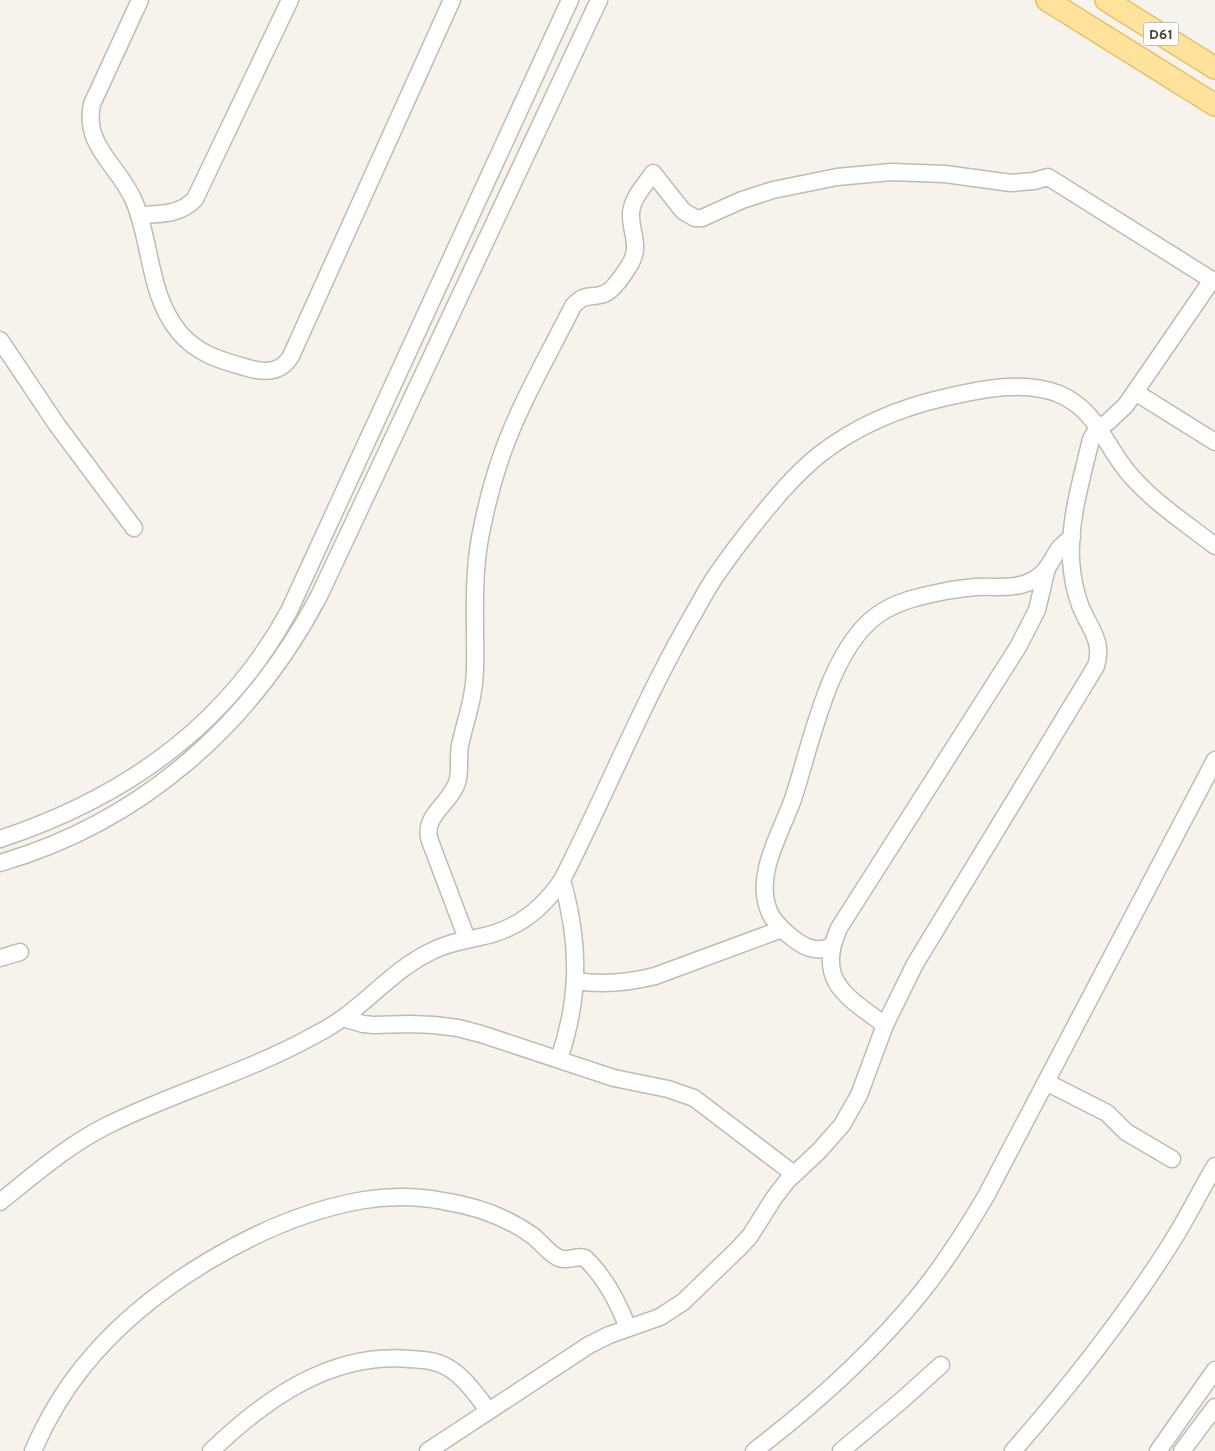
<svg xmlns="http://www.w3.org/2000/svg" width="1215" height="1451" font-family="Overpass,sans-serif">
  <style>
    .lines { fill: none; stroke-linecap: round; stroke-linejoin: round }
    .minor-casing { stroke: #c2bbae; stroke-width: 19 }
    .major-casing { stroke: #e6c16a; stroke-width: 24 }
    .minor { stroke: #fff; stroke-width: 16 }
    .major { stroke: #ffe39c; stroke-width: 21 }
    .labels { text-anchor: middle; stroke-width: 4; stroke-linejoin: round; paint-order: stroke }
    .shield { fill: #fff; stroke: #817c74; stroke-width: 1 }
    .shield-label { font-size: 14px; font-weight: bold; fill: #4b4439 }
  </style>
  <rect width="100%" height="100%" fill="#f6f3ec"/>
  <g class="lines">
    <g class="minor-casing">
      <g id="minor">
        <path d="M140,0L92,104C83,147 119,165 134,201C152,244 148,294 179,332C197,354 222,361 248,368C265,373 281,373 291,356L452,0"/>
        <path d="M140,215C160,214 180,215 195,199L290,0"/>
        <polyline points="0,340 57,425 134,528"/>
        <polyline points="1135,392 1215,442"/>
        <path d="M0,839C124,798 226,727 289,611L570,0"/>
        <path d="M0,863C141,822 251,725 319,596L599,0"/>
        <path d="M467,939L430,841C421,815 453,803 458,779C460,767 458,756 460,745C466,718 474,699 475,671C476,626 472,582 480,538C485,511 492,483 501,457C519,405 548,356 573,306C586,292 589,299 604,294C614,290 623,275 629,266C642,246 630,233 631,213C632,198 645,185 653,173L683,211L695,218H702L742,200L773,190L837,177L891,172L945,174L1011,183L1034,181L1048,177L1215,282"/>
        <path d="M832,946C826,949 820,950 814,949C799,947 774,924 769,911C754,875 781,833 793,799C811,745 828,652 876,616C896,601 921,596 946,591C956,589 966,588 976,587C995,586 1018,590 1035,579C1047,572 1051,561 1058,550C1062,545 1067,541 1072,537"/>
        <polyline points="0,958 20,952"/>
        <path d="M575,981C603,985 628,983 655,976L782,929"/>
        <polyline points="343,1018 363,1024 374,1025 409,1024 434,1025 458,1028 481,1034 614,1078 668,1089 694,1098 794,1174"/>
        <path d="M885,1025C847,997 815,981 839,928L1018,647L1037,610L1047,568"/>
        <path d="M559,1059C580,998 580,943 562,880"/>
        <polyline points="1046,1082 1107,1113 1126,1132 1172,1159"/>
        <path d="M0,1202C35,1174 68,1145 108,1125C175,1092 248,1072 313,1036C323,1031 333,1025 343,1018C372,997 397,968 430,952C446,943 463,941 480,937C516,930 542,910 562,880C605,796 640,708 687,625C697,608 706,590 717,574C728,558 740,542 752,527C773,501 793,476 819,455C856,426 902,407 947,397C982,389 1025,380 1059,394C1099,411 1105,448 1132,477C1156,504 1187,524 1215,546"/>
        <path d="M33,1451C46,1421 62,1393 83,1367C146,1288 264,1217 364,1200C390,1196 417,1196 443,1201C475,1206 507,1217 533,1236C542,1243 549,1254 559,1258C568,1262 576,1255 585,1258C605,1277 618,1302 628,1328"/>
        <path d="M211,1451C265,1399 331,1352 410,1359C423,1360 435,1360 447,1367C465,1377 476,1395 489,1411"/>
        <path d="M428,1451L589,1345L609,1335L660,1317L683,1302L738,1249L750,1236L774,1198L787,1181L819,1151L842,1125L859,1095L885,1025L915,964L1096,666C1104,641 1089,628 1080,605C1075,591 1072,576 1071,560C1069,519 1082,478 1091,439L1098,428L1108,422L1126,405L1212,280"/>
        <path d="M754,1451C813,1406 873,1352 920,1294C945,1263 966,1230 986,1196L1215,760"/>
        <polyline points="841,1451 901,1401 941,1365"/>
        <path d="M1013,1451C1069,1387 1122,1320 1168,1248C1185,1222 1199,1193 1215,1166"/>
        <polyline points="1158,1451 1215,1370"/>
        <polyline points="1182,1451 1215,1407"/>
      </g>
    </g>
    <g class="major-casing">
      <g id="major">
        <polyline points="1047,0 1215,105"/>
        <polyline points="1106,0 1215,68"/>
      </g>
    </g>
    <use href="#minor" class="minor"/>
    <use href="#major" class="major"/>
  </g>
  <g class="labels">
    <rect class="shield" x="1143.5" y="22.5" width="35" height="23" rx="4"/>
    <g class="shield-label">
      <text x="1161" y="39">D61</text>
    </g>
  </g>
</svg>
